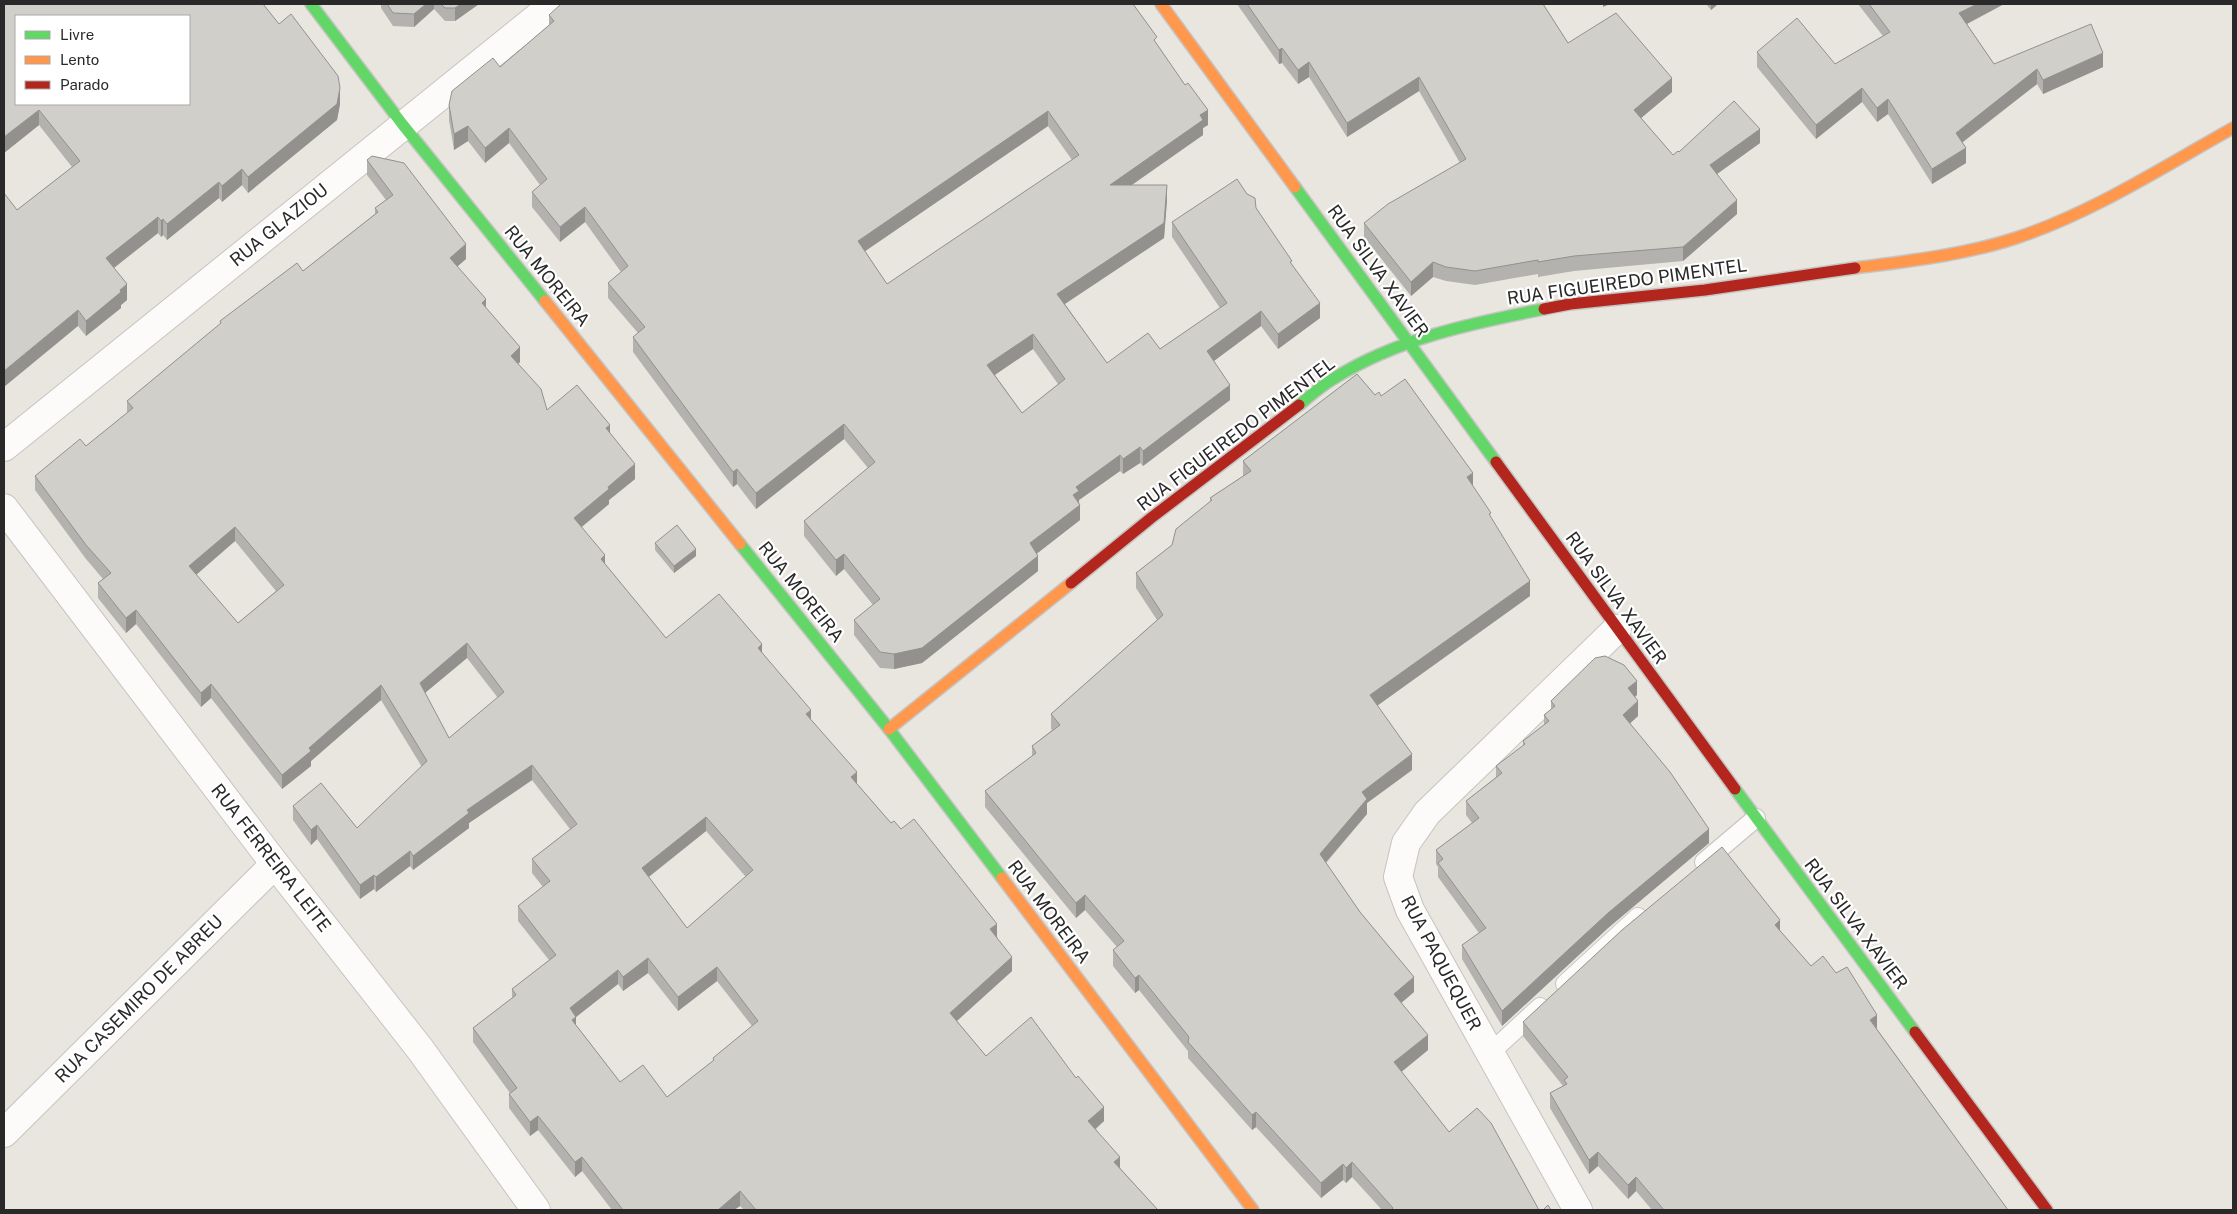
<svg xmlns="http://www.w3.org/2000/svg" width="2237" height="1214" font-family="'Public Sans',sans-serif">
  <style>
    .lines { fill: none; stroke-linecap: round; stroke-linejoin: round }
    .lane-casing { stroke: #c6c4c3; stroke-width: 20 }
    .street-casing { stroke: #c6c4c3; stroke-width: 30 }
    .fast-casing { stroke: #c6c4c3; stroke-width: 14 }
    .slow-casing { stroke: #c6c4c3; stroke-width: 14 }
    .jam-casing { stroke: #c6c4c3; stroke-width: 14 }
    .lane { stroke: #fcfbfa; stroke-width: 18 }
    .street { stroke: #fcfbfa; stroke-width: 28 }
    .fast { stroke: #63d668; stroke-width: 11 }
    .slow { stroke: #ff974d; stroke-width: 11 }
    .jam { stroke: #b3261e; stroke-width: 11 }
    .wall { fill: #b3b2ae; fill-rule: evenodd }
    .shaded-wall { fill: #92918d }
    .building { fill: #d0cfca; stroke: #92918d; fill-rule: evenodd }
    .labels { text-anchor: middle; stroke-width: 4.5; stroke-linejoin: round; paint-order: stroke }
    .street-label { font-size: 18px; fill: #292929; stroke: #fff }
  </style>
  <rect width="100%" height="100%" fill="#e8e6de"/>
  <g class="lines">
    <g class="lane-casing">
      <g id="lane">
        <polyline points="1704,862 1756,818"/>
        <polyline points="1565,984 1638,917"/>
        <polyline points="1489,1054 1540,1007"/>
      </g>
    </g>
    <g class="street-casing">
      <g id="street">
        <polyline points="4,447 554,4"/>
        <polyline points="4,508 275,864 420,1049 536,1210"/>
        <polyline points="4,1133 275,864"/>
        <polyline points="1578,1210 1410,910 1398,877 1406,843 1427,813 1617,629"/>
      </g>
    </g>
    <g class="fast-casing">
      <g id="fast">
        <polyline points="311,4 403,125 545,301"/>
        <polyline points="1295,187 1496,462"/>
        <path d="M1299,405C1310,396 1321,386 1333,379C1396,339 1472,323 1544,309"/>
        <polyline points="740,544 889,729 1002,878"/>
        <polyline points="1735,789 1915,1032"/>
      </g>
    </g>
    <g class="slow-casing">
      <g id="slow">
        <polyline points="1161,4 1295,187"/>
        <path d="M1855,268C1909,261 1964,255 2016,238C2092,213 2163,167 2233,128"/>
        <polyline points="545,301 740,544"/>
        <polyline points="889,729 1071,583"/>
        <polyline points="1002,878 1253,1210"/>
      </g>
    </g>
    <g class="jam-casing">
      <g id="jam">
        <polyline points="1544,309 1570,304 1705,290 1855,268"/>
        <polyline points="1496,462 1735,789"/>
        <polyline points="1071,583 1151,518 1299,405"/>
        <polyline points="1915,1032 2047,1210"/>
      </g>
    </g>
    <use href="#lane" class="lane"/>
    <use href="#street" class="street"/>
    <use href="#fast" class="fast"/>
    <use href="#slow" class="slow"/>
    <use href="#jam" class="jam"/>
  </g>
  <g class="wall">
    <polygon points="4,4 340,104 337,120 248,193 242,185 222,202 219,198 167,240 163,235 161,237 158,233 114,268 127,300 121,305 121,308 86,336 78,326 17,210 72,167 39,125 4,153"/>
    <polygon points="381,4 479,4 455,21 445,21 434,9 414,27 393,26 381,8"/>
    <polygon points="1237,4 1543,4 1568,43 1672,92 1641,118 1673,155 1679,152 1760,143 1717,174 1737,214 1683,261 1574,271 1538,277 1538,274 1475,285 1446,281 1433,277 1411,296 1364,237 1364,223 1460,163 1419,91 1347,137 1309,77 1298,84 1282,63 1279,64"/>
    <polygon points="1706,4 1718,4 1711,10"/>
    <polygon points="1858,4 2004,4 1967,24 1994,64 2103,67 2043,94 2037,84 1962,143 1966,163 1932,184 1888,114 1877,122 1862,102 1816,139 1757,67 1757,52 1835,64 1883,36"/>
    <path d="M549,15L1157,44L1208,125L1203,128V135L1132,185L1167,200L1164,238L1065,304L1107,363L1160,349L1220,308L1172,237V222L1256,208L1292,265L1320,318L1278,349L1261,326L1214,361L1230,400L1143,466L1140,463L1123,474L1120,471L1079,500L1080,520L1037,553L1038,571L922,663L894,669L880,668L854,635V620L873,605L844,569L836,576L804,536V521L868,468L844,439L756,509L737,484L733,487L633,352V337L638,333L608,298V283L621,272L585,222L560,242L532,207V192L540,185L509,143L485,163L468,141L454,150L449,120V105L500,67L549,25ZM1048,126L1072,160L887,284L865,251ZM1033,349L1058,384L1022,413L995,375Z"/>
    <path d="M367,160L466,259L457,266L486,309L520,362L518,364L547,410L610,433L635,479L609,500V504L582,527L605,565L666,638L762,652L857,784L891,823L997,937L1012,971L957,1021L986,1056L1104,1121L1096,1129L1120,1168L1158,1210H744L740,1206L734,1210H612L582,1171L575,1177L538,1130L530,1136L509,1108V1094L510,1093L473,1042V1028L512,998V989L549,960L518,921V906L543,887L532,873V859L570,829L532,780L469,823V828L413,870L410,866L376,892L374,889L360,899L317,839L311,845L293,820V806L357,828L422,767L381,700L311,761V766L282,789L211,698L201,707L136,624L126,633L98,598V583L103,579L86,559L35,490V476L86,446L127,413V401L220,324V321L303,271L375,214V208L386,200L367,175ZM235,541L276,591L238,623L196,575ZM467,658L498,698L449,738L425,693ZM706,831L746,877L687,928L649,877ZM648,973L678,1011L717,981L752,1026L713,1058V1061L667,1097L620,1082L576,1025V1017L618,984L623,991Z"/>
    <polygon points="1375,395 1381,396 1473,487 1491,518 1530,596 1377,705 1412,770 1367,803 1367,814 1326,863 1414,992 1401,1003 1428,1050 1401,1072 1449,1132 1539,1210 1382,1210 1352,1177 1346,1183 1343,1180 1321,1198 1256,1127 1252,1130 1188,1058 1188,1051 1139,990 1135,993 1113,966 1113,950 1117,947 1085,910 1076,918 985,807 985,791 1032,756 1032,746 1052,730 1051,729 1051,714 1157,620 1136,588 1136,573 1172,545 1210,502 1210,498 1243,476 1243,461"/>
    <polygon points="655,543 696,556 674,573 655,550"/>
    <polygon points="1637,695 1635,697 1638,716 1630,723 1709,843 1608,928 1502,1026 1462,959 1462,945 1479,933 1438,877 1438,867 1436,864 1436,850 1472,823 1466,815 1466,801 1496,777 1496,766 1523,746 1523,741 1544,725 1544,715 1551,709 1551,701"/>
    <polygon points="1780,931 1811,966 1877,1029 2008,1210 1652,1210 1636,1191 1628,1199 1598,1166 1589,1174 1550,1108 1550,1093 1563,1086 1523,1036 1523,1022"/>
  </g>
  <g class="shaded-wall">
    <polygon points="426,4 434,4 434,9 414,27 414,14"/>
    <polygon points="461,4 479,4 455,21 455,8"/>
    <polygon points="1603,4 1610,4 1603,7"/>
    <polygon points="1711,4 1718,4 1711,10"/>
    <polygon points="1977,4 2004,4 1959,28 1959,13"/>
    <polygon points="1282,48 1282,63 1279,64 1279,50"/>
    <polygon points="2103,53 2103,67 2043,94 2043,80"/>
    <polygon points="1309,62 1309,77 1298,84 1298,70"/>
    <polygon points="2037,69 2037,84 1956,147 1956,133"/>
    <polygon points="1419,77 1419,91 1347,137 1347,123"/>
    <polygon points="1672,78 1672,92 1634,124 1634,110"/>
    <polygon points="340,88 340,104 337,120 248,193 248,177"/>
    <polygon points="1862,88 1862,102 1816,139 1816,125"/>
    <polygon points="1888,99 1888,114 1877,122 1877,108"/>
    <polygon points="39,110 39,125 4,153 4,137"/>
    <polygon points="1208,110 1208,125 1203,128 1203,135 1110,200 1110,185 1200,115"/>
    <polygon points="1048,111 1048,126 858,256 858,241"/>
    <polygon points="468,126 468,141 454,150 454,134"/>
    <polygon points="509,128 509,143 485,163 485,148"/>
    <polygon points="1760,129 1760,143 1710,179 1710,165"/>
    <polygon points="1966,148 1966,163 1932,184 1932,169"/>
    <polygon points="242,169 242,185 222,202 222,186"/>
    <polygon points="219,182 219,198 167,240 167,224"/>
    <polygon points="1167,185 1167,200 1164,238 1057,309 1057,294"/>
    <polygon points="1737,200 1737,214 1683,261 1683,247"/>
    <polygon points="585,207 585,222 560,242 560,227"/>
    <polygon points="158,217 158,233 106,274 106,258"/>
    <polygon points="163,219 163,235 161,237 161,221"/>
    <polygon points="466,244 466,259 450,273 450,258"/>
    <polygon points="1433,262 1433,277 1411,296 1411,282"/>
    <polygon points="127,284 127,300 121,305 121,308 86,336 86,321"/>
    <polygon points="486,299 486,314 482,303"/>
    <polygon points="1320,303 1320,318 1278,349 1278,334"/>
    <polygon points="78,310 78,326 4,387 4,371"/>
    <polygon points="1261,311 1261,326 1207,366 1207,351"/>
    <polygon points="1033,334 1033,349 987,380 987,365"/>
    <polygon points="520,347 520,362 511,370 511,356"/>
    <polygon points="1230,385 1230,400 1143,466 1143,451"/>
    <polygon points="844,424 844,439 756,509 756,493"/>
    <polygon points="610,425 610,440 606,428"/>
    <polygon points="1140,447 1140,463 1123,474 1123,459"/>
    <polygon points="1120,455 1120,471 1079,500 1079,506 1073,495 1076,487"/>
    <polygon points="635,464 635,479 609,500 609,504 574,533 574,518 608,487"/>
    <polygon points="737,469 737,484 733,487 733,472"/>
    <polygon points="1473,473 1473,488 1467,477"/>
    <polygon points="1080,505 1080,520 1030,559 1030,543"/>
    <polygon points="235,527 235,541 189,581 189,566"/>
    <polygon points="696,549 696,556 674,573 674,566"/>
    <polygon points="844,554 844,569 836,576 836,560"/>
    <polygon points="605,555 605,569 601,559"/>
    <polygon points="1038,556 1038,571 922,663 894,669 894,654"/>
    <polygon points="1530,581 1530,596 1370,711 1370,695"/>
    <polygon points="136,610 136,624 126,633 126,618"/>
    <polygon points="467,643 467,658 420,697 420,683"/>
    <polygon points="762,644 762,659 758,648"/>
    <polygon points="1637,681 1637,695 1628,702 1628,688"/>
    <polygon points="211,684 211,698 201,707 201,693"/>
    <polygon points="381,685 381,700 311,761 311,766 282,789 282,775 309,748"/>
    <polygon points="1638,701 1638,716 1623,730 1623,715"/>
    <polygon points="811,710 811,725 806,714"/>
    <polygon points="1412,754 1412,770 1367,803 1367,814 1320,869 1320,854 1362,792"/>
    <polygon points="532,765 532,780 469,823 469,828 413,870 413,856 467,810"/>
    <polygon points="857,772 857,786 851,777"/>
    <polygon points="706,817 706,831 642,882 642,868"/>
    <polygon points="317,825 317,839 311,845 311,830"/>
    <polygon points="1709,829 1709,843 1608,928 1502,1026 1502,1011 1608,913"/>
    <polygon points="410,851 410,866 376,892 376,877"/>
    <polygon points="374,875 374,889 360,899 360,885"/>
    <polygon points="1085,895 1085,910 1076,918 1076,903"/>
    <polygon points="1780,920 1780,934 1775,925"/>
    <polygon points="997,924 997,939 990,929"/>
    <polygon points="1012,957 1012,971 950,1027 950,1013"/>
    <polygon points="648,958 648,973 623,991 623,977"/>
    <polygon points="717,967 717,981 678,1011 678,997"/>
    <polygon points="618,970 618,984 576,1017 576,1032 572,1034 570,1008"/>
    <polygon points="1139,975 1139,990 1135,993 1135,978"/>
    <polygon points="1414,977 1414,992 1394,1009 1394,994"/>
    <polygon points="1877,1015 1877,1029 1870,1020"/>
    <polygon points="1428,1035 1428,1050 1394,1078 1394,1062"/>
    <polygon points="1104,1107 1104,1121 1088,1135 1088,1121"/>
    <polygon points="1256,1112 1256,1127 1252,1130 1252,1115"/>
    <polygon points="538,1116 538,1130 530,1136 530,1122"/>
    <polygon points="1598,1152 1598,1166 1589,1174 1589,1160"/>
    <polygon points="582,1157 582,1171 575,1177 575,1162"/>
    <polygon points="1120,1157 1120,1171 1114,1162"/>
    <polygon points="1352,1162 1352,1177 1346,1183 1346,1168"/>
    <polygon points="1343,1164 1343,1180 1321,1198 1321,1183"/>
    <polygon points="1636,1177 1636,1191 1628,1199 1628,1185"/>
    <polygon points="740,1191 740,1206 734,1210 718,1210"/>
  </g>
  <g class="building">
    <path d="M4,4H263L279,24L291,14L338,76L340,88L337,104L248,177L242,169L222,186L219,182L167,224L163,219L161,221L158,217L106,258L127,284L120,290L121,292L86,321L78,310L4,371V193L17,210L80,161L39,110L4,137ZM16,16H189V104H16Z"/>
    <polygon points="387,4 426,4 414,14 393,13"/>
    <polygon points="441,4 461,4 455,8 445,8"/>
    <path d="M561,4H1133L1157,37L1154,40L1185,85L1188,83L1208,110L1200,115L1203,120L1110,185H1167L1164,223L1057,294L1107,363L1148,333L1160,349L1227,303L1172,222L1237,179L1247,194L1255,198L1256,208L1292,261L1290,262L1320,303L1278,334L1261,311L1207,351L1230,385L1143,451L1140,447L1123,459L1120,455L1076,487L1079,491L1073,495L1080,505L1030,543L1038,556L922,648L894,654L880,652L854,620L880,599L844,554L836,560L804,521L875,462L844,424L756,493L737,469L733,472L633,337L645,327L608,283L628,266L585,207L560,227L532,192L547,179L509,128L485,148L468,126L454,134L449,105L452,91L493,58L500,67L554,21L549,15ZM1048,111L1079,155L887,284L858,241ZM1033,334L1065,379L1022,413L987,365Z"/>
    <polygon points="1247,4 1543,4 1568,43 1616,13 1672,78 1634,110 1673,155 1678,151 1679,152 1734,101 1760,129 1710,165 1737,200 1683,247 1574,256 1538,262 1538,260 1475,271 1446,267 1433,262 1411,282 1364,223 1388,204 1466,159 1419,77 1347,123 1309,62 1298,70 1282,48 1279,50"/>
    <polygon points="1869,4 1977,4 1959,13 1994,64 2091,24 2103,53 2043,80 2037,69 1956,133 1966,148 1932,169 1888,99 1877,108 1862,88 1816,125 1757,52 1797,18 1835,64 1890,32"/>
    <path d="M372,156L404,163L466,244L450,258L486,299L482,303L520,347L511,356L541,389L547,410L577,385L610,425L606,428L635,464L608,487L609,489L574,518L605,555L601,559L666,638L719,594L762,644L758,648L811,710L806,714L857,772L851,777L891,823L894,821L901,829L914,819L997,924L990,929L1012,957L950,1013L986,1056L1031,1017L1076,1078L1078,1076L1104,1107L1088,1121L1120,1157L1114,1162L1158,1210H756L740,1191L718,1210H705L704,1209L703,1210H623L582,1157L575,1162L538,1116L530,1122L509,1094L517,1088L473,1028L516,995L512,989L556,955L518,906L550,881L532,859L577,824L532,765L467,810L469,813L413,856L410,851L376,877L374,875L360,885L317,825L311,830L293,806L321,783L357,828L427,761L381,685L309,748L311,751L282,775L211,684L201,693L136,610L126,618L98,583L111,573L86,545L35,476L80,439L86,446L133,408L127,401L221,323L220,321L297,263L303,271L378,212L375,208L393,195L367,160ZM235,527L284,585L238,623L189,566ZM467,643L504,692L449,738L420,683ZM706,817L753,870L687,928L642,868ZM648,958L678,997L717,967L758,1021L713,1058L714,1060L667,1097L643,1065L620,1082L572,1020L576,1017L570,1008L618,970L623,977Z"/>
    <polygon points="1357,374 1375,395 1379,392 1381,396 1405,379 1473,473 1467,477 1491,513 1489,514 1530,581 1370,695 1412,754 1362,792 1367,799 1320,854 1360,912 1414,977 1394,994 1428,1035 1394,1062 1449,1132 1477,1108 1491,1123 1539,1210 1391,1210 1393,1208 1352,1162 1346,1168 1343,1164 1321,1183 1256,1112 1252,1115 1188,1042 1189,1037 1139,975 1135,978 1113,950 1124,941 1085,895 1076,903 985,791 1036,753 1032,746 1060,725 1051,714 1163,615 1136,573 1172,545 1176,529 1212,500 1210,498 1251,471 1243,461"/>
    <polygon points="677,525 696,549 674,566 655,543"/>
    <polygon points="1605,656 1624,665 1637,681 1628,688 1638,701 1623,715 1670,772 1709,829 1608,913 1502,1011 1462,945 1486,928 1438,863 1443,859 1436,850 1479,818 1466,801 1502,773 1496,766 1525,744 1523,741 1549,721 1544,715 1555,706 1551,701 1595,658"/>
    <polygon points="1722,847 1780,920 1775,925 1811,966 1823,956 1836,973 1847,967 1877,1015 1870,1020 2008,1210 1664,1210 1636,1177 1628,1185 1598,1152 1589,1160 1550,1093 1567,1084 1564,1080 1568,1077 1523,1022 1622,930"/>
    <polygon points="1548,1205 1551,1210 1543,1210"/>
  </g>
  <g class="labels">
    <g class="street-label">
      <text transform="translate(279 225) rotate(-39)" y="6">RUA GLAZIOU</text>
      <text transform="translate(1378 271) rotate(54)" y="6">RUA SILVA XAVIER</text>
      <text transform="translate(547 276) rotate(51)" y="6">RUA MOREIRA</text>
      <text transform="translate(1627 282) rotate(-8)" y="6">RUA FIGUEIREDO PIMENTEL</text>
      <text transform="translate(1236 434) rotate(-37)" y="6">RUA FIGUEIREDO PIMENTEL</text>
      <text transform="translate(801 592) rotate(51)" y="6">RUA MOREIRA</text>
      <text transform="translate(1616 598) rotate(54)" y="6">RUA SILVA XAVIER</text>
      <text transform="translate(271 858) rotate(52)" y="6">RUA FERREIRA LEITE</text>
      <text transform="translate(1049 912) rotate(53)" y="6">RUA MOREIRA</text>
      <text transform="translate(1856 924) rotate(53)" y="6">RUA SILVA XAVIER</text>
      <text transform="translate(1441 963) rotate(62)" y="6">RUA PAQUEQUER</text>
      <text transform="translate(139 999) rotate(-45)" y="6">RUA CASEMIRO DE ABREU</text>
    </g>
  </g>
  <rect width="2237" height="1214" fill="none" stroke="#292929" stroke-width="10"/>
  <rect x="15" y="15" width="175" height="90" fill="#ffffff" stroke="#a9a9a9"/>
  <rect x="25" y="31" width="25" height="8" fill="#63d668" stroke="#a9a9a9"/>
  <text x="60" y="40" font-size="15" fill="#292929">Livre</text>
  <rect x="25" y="56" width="25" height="8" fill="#ff974d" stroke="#a9a9a9"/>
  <text x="60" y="65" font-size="15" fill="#292929">Lento</text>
  <rect x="25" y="81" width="25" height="8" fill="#b3261e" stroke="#a9a9a9"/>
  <text x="60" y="90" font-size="15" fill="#292929">Parado</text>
</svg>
